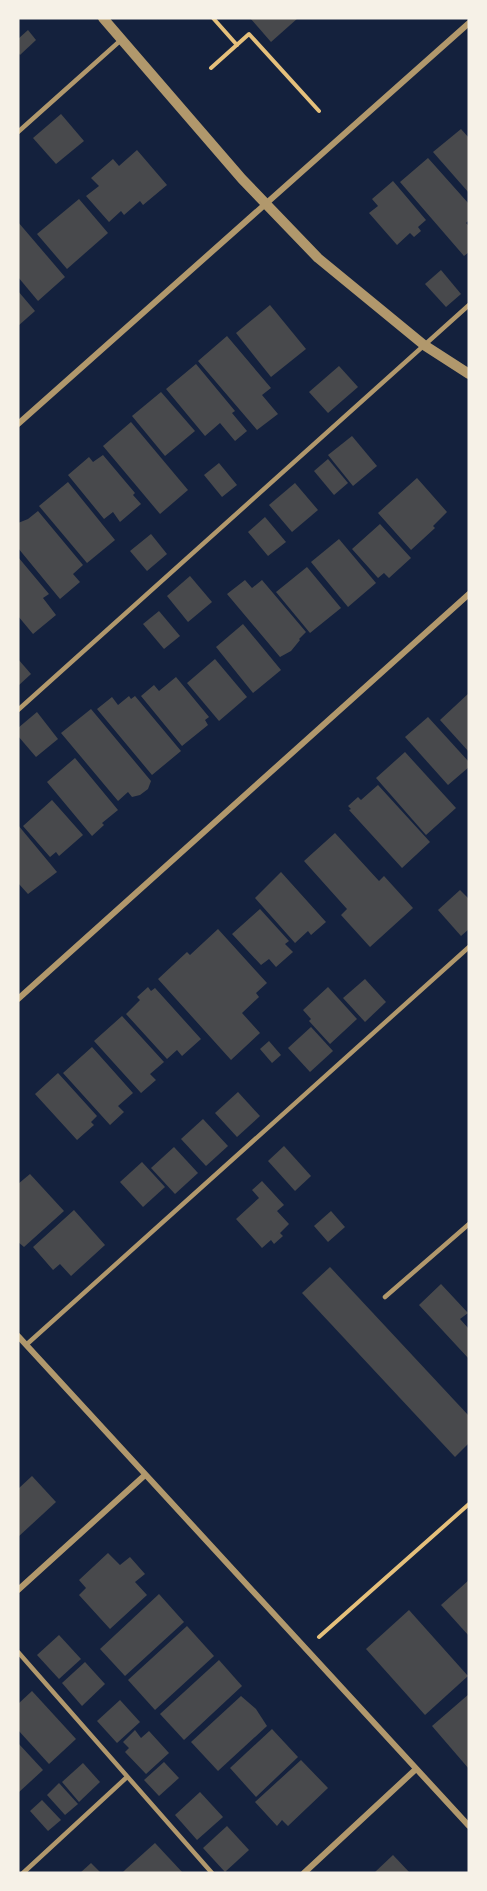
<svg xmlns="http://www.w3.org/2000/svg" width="487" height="1891" font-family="'IBM Plex Serif',serif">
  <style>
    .building { fill: #48494c }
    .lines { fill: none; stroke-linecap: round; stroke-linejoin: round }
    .path { stroke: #e5c07b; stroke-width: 4 }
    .service { stroke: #b1986c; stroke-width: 4.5 }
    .minor { stroke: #b1986c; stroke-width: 6 }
    .tertiary { stroke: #b1986c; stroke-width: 10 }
  </style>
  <rect width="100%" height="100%" fill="#14213d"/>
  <g class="building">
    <polygon points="250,18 298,18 271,42"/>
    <polygon points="28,30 36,40 20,55 18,52 18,39"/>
    <polygon points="61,114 84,141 56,164 33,138"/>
    <polygon points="461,129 469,138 469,193 433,152"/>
    <polygon points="137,150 167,185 143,205 140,201 124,215 121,211 109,222 86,196 99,186 91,178 113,159 119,166"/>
    <polygon points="428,158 469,204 469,220 466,223 469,226 469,252 464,256 400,182"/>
    <polygon points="393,181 426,220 418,227 421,231 414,237 410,233 397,245 369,213 378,206 372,199"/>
    <polygon points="79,199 108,233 67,269 37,234"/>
    <polygon points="18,222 65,277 38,301 18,277"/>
    <polygon points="441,270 461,294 446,307 425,284"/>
    <polygon points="18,291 35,311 18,326"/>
    <polygon points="270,305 306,349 271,377 236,333"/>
    <polygon points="227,336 271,388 262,395 278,414 257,430 198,361"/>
    <polygon points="196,364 235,411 232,413 247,431 235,441 220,423 205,436 166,389"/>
    <polygon points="339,366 358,387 328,413 309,392"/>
    <polygon points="161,392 195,431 165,456 132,416"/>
    <polygon points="131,422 188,490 160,514 103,446"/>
    <polygon points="352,436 377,466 353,486 328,455"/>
    <polygon points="103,455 135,493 133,495 141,504 120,522 113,512 104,519 68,475 89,457 93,462"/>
    <polygon points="328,459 348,483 334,495 314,471"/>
    <polygon points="219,463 237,485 222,497 204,475"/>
    <polygon points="417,478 447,512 433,526 435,528 411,550 378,513"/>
    <polygon points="68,482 115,540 87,563 39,506"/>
    <polygon points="295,483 318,510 292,532 269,505"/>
    <polygon points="38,511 83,565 73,574 80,582 60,599 18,548 18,523 28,519"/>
    <polygon points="265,517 286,542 268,556 248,532"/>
    <polygon points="380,524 411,558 389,578 384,573 378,578 352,549"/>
    <polygon points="151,534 167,554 147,571 130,551"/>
    <polygon points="339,539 376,583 348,607 311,562"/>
    <polygon points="18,557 49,594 43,598 56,615 33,634 18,616"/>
    <polygon points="307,567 341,608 310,633 276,592"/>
    <polygon points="190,576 212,602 188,622 167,596"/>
    <polygon points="245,580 252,588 262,580 306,632 299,639 300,640 291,651 280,657 227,594"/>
    <polygon points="159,611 180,636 164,649 143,624"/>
    <polygon points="243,624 281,670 253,693 216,647"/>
    <polygon points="18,659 31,674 18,686"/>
    <polygon points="215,659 247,697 219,721 187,683"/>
    <polygon points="176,677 209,717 205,720 208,725 182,746 141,696 154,685 159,691"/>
    <polygon points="469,693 469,752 440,720"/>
    <polygon points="129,696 131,699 135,696 181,751 152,775 97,709 112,697 118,705"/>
    <polygon points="91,709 151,781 148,789 140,795 132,797 128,792 118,801 61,733"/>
    <polygon points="37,712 58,739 36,757 18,736 18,728"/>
    <polygon points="428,717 469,762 469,767 448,785 405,737"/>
    <polygon points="405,752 456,808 426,835 376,778"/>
    <polygon points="75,758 118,810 102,823 104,825 92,836 47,782"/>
    <polygon points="378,785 430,842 402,868 349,810 351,809 348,806 358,797 361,800"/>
    <polygon points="52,800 83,835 59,856 56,852 50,857 23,826"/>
    <polygon points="18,825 57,872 28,894 18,883"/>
    <polygon points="335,833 379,881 384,876 413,908 370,947 341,915 347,909 304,861"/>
    <polygon points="281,872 326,922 311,935 308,931 295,943 255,898"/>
    <polygon points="460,890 469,899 469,929 461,936 438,910"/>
    <polygon points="260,909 289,941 285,944 293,952 276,967 269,959 261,965 232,934"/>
    <polygon points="218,929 267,983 256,993 259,997 242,1013 260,1033 231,1060 158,979 187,952 190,955"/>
    <polygon points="365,979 386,1002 365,1022 343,998"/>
    <polygon points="148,987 151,991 155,988 201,1039 182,1056 177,1050 167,1059 126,1014 140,1000 137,997"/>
    <polygon points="328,987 357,1019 330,1044 309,1021 311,1019 303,1010"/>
    <polygon points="122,1016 164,1062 150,1074 156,1080 141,1093 94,1041"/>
    <polygon points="311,1027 333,1051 310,1072 288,1048"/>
    <polygon points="269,1041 281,1055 272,1063 260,1049"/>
    <polygon points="92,1047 133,1093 118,1106 124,1112 110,1125 63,1073"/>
    <polygon points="58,1073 97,1116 91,1122 94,1125 77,1140 35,1094"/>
    <polygon points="238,1092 260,1116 237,1137 215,1113"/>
    <polygon points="203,1119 228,1146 206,1166 181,1139"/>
    <polygon points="284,1146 311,1176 295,1191 268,1161"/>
    <polygon points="174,1147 198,1173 175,1194 151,1168"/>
    <polygon points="142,1162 165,1187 143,1207 120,1182"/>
    <polygon points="30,1174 64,1211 24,1247 18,1242 18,1184"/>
    <polygon points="262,1181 284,1205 277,1211 289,1224 280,1233 283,1236 274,1244 271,1240 262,1248 236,1219 259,1198 252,1190"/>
    <polygon points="74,1210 105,1245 71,1276 60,1264 53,1270 33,1247"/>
    <polygon points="331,1211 345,1227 328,1242 314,1226"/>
    <polygon points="330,1267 469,1416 469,1443 455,1457 302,1293"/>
    <polygon points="441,1284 468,1313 460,1319 469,1329 469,1359 419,1305"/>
    <polygon points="32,1476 56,1502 18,1537 18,1489"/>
    <polygon points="108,1553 120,1565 130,1557 145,1574 135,1582 147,1595 110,1629 79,1595 86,1588 79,1580"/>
    <polygon points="469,1580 469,1636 441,1605"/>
    <polygon points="159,1594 184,1622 125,1676 100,1649"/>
    <polygon points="409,1610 468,1676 425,1715 366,1649"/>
    <polygon points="187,1626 214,1656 155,1710 128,1680"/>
    <polygon points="59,1635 81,1659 59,1679 37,1655"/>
    <polygon points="219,1660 242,1686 184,1740 160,1714"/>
    <polygon points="85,1662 105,1684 82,1706 62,1683"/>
    <polygon points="32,1691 76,1739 49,1764 18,1730 18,1704"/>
    <polygon points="469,1694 469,1769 432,1726"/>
    <polygon points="241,1696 256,1709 267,1726 218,1771 191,1742"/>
    <polygon points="120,1700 140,1722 117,1743 97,1721"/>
    <polygon points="272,1729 298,1757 256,1797 230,1768"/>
    <polygon points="135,1730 141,1738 149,1731 169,1753 146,1774 125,1752 129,1748 123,1742"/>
    <polygon points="18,1743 43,1770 18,1793"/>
    <polygon points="301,1760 328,1788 288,1826 282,1820 277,1826 255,1802"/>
    <polygon points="164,1762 179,1778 159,1796 144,1780"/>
    <polygon points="83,1763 100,1782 79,1802 62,1782"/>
    <polygon points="59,1783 78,1804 65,1815 47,1795"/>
    <polygon points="200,1792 223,1817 197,1840 175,1815"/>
    <polygon points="42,1800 61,1820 48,1831 30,1811"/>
    <polygon points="227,1826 249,1850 225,1872 203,1848"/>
    <polygon points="155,1843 183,1873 122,1873 126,1869"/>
    <polygon points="393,1855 410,1873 374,1873"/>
    <polygon points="91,1863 101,1873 80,1873"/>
  </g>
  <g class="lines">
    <g class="path">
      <polyline points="213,18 237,45"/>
      <polyline points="211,68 249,34 319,111"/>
      <polyline points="319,1637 469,1504"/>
    </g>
    <g class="service">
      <polyline points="18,132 121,40"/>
      <polyline points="18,710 469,305"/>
      <polyline points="385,1297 469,1224"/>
      <polyline points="26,1345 469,947"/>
      <polyline points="18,1652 212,1873"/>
      <polyline points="23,1873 127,1777"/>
    </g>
    <g class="minor">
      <polyline points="18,424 469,23"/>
      <polyline points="18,999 469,594"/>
      <polyline points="18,1336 469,1826"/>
      <polyline points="18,1590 145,1475"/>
      <polyline points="304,1873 416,1769"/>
    </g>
    <polyline class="tertiary" points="103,18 242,179 318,258 424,345 469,374"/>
  </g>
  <rect width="487" height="1891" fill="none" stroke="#f6f1e7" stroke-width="39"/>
</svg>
